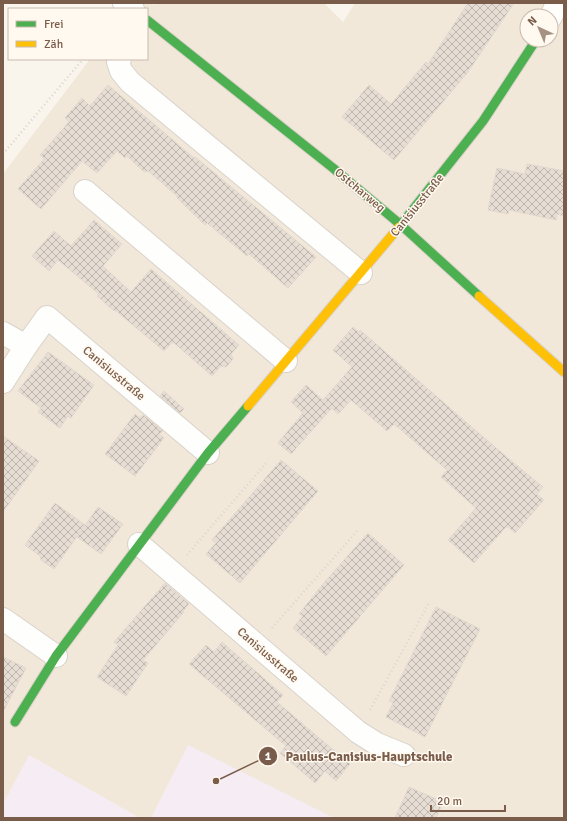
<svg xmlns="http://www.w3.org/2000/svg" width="567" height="821" font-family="Signika,sans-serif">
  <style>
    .residential { fill: #f2e8da; fill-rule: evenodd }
    .education { fill: #f6ecf4 }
    .building { fill: url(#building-cross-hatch); stroke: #e2d8cf }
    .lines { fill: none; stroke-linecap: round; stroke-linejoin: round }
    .street-casing { stroke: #d8d2cb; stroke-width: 24 }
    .fast-casing { stroke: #d9d1c9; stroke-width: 11 }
    .slow-casing { stroke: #d9d1c9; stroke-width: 11 }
    .path { stroke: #dbd4ce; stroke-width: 2.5; stroke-dasharray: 1 3; stroke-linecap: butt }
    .street { stroke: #fefefc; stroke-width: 22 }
    .fast { stroke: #4caf50; stroke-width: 9 }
    .slow { stroke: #ffc107; stroke-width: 9 }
    .labels { text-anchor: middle; stroke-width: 3; stroke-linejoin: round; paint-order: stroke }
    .street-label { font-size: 12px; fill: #7a5c4a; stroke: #fff9f0 }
    .leader { fill: none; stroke: #7a5c4a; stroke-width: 1.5 }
    .callout-dot { fill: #7a5c4a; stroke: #fff9f0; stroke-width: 1.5 }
    .mark-label { font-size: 12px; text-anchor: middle; font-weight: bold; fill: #fff }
    .callout-label { font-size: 13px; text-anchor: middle; font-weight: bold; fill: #7a5c4a; stroke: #fff9f0; stroke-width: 3; stroke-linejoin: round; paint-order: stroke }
  </style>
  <defs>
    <pattern id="building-cross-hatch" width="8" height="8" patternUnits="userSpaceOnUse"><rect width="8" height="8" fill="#e6ddd4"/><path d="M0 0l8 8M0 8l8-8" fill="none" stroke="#bfb6ae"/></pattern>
  </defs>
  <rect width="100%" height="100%" fill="#f9f5ed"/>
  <path class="residential" d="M133,3H150L154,5L156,3H324L343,22L355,3H564V818H3V174L90,59H147V9H128ZM527,16H551V40H527Z"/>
  <g class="education">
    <polygon points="188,745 334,818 151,818"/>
    <polygon points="29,755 140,818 3,818 3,804"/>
  </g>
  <g class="building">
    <polygon points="468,3 514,3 468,72 394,160 342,117 369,85 391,104 426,62 428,64"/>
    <polygon points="108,85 194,158 195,157 316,257 288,288 249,254 247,256 207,223 205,225 177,198 177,196 148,171 144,172 127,156 125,158 117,151 97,173 82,161 41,209 18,189 44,159 40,155 69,122 65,118 82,98 90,106"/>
    <polygon points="527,164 564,171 564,216 557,214 556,220 509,210 508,214 488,210 497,168 525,174"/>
    <polygon points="94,220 122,244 103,266 131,292 151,269 239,345 231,354 233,359 226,367 221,366 212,376 173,342 164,351 115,310 114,311 97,296 99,294 58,260 49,271 32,256 54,231 71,246"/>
    <polygon points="353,327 359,332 360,330 496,448 543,487 537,494 544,500 515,533 507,526 474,563 448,540 476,508 441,477 447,470 394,424 387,431 351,400 338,414 323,400 352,367 333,350"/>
    <polygon points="48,352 94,385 71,418 68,416 60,428 38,412 41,408 18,391"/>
    <polygon points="306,385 332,408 291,454 278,443 303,413 291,402"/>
    <polygon points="164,391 184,409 180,413 160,396"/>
    <polygon points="135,414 140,418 143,415 163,431 159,434 164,438 135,476 105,454"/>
    <polygon points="3,436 39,461 3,512"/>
    <polygon points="281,460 318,491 240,583 206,554 216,543 212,540"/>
    <polygon points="55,503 85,525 54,569 41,560 40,556 25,545"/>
    <polygon points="98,507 123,524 101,554 77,537"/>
    <polygon points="368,533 404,565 326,656 293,628 303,616 299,614 322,585"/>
    <polygon points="165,583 189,604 183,611 184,612 143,660 148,663 126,696 97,677 118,645 114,642"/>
    <polygon points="436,607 480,629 425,737 386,717 393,703 389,701"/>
    <polygon points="222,642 283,695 277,702 350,764 336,781 325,771 315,783 280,753 286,746 189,664 206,645 214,652"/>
    <polygon points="3,657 26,668 3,712"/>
    <polygon points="409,787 443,802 436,818 395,818"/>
  </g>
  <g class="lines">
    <g class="street-casing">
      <g id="street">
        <polyline points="124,3 133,9"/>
        <polyline points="551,17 557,3"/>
        <polyline points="120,59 118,62 121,71 130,82 361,273"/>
        <polyline points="85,191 286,361"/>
        <polyline points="3,333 26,346"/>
        <polyline points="3,382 26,346 47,317 208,453"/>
        <polyline points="139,544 358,732 377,744 404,755"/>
        <polyline points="3,619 56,656"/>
      </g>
    </g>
    <g class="fast-casing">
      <g id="fast">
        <polyline points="147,20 333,168 401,225 479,296"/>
        <polyline points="399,227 483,121 536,40"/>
        <polyline points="15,722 56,656 208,453 248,406"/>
      </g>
    </g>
    <g class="slow-casing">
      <g id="slow">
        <polyline points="479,296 564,372"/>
        <polyline points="248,406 399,227"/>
      </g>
    </g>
    <g class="path">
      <polyline points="3,154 83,59"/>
      <polyline points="187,555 268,461"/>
      <polyline points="272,628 358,530"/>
      <polyline points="370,710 429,603"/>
    </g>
    <use href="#street" class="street"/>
    <use href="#fast" class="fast"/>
    <use href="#slow" class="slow"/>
  </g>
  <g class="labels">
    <g class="street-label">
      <text transform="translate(360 190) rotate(40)" y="4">Ostcharweg</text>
      <text transform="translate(417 205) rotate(-51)" y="4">Canisiusstraße</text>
      <text transform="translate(114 373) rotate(40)" y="4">Canisiusstraße</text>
      <text transform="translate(268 655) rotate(41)" y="4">Canisiusstraße</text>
    </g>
  </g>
  <path class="leader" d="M216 781L268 756"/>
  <g class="callout-dot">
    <circle cx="216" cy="781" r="4"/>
    <circle cx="268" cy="756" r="10"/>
  </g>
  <g class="mark-label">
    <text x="268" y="760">1</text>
  </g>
  <g class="callout-label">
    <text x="369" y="761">Paulus-Canisius-Hauptschule</text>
  </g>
  <rect width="567" height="821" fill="none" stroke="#7a5c4a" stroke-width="8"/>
  <rect x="8" y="8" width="140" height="52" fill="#fff9f0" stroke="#cabaae"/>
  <rect x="16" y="21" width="20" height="6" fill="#4caf50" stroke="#cabaae"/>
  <text x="44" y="28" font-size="12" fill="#7a5c4a">Frei</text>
  <rect x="16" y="41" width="20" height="6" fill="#ffc107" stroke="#cabaae"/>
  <text x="44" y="48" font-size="12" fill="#7a5c4a">Zäh</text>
  <g transform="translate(539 28) rotate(316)"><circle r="19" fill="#fff9f0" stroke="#cabaae"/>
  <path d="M0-3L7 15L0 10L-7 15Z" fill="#a69283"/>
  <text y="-6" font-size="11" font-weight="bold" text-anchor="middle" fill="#7a5c4a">N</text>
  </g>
  <path d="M431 805v6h74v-6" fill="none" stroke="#7a5c4a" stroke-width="2"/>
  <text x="437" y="805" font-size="12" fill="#7a5c4a" stroke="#fff9f0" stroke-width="3" paint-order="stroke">20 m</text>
</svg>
